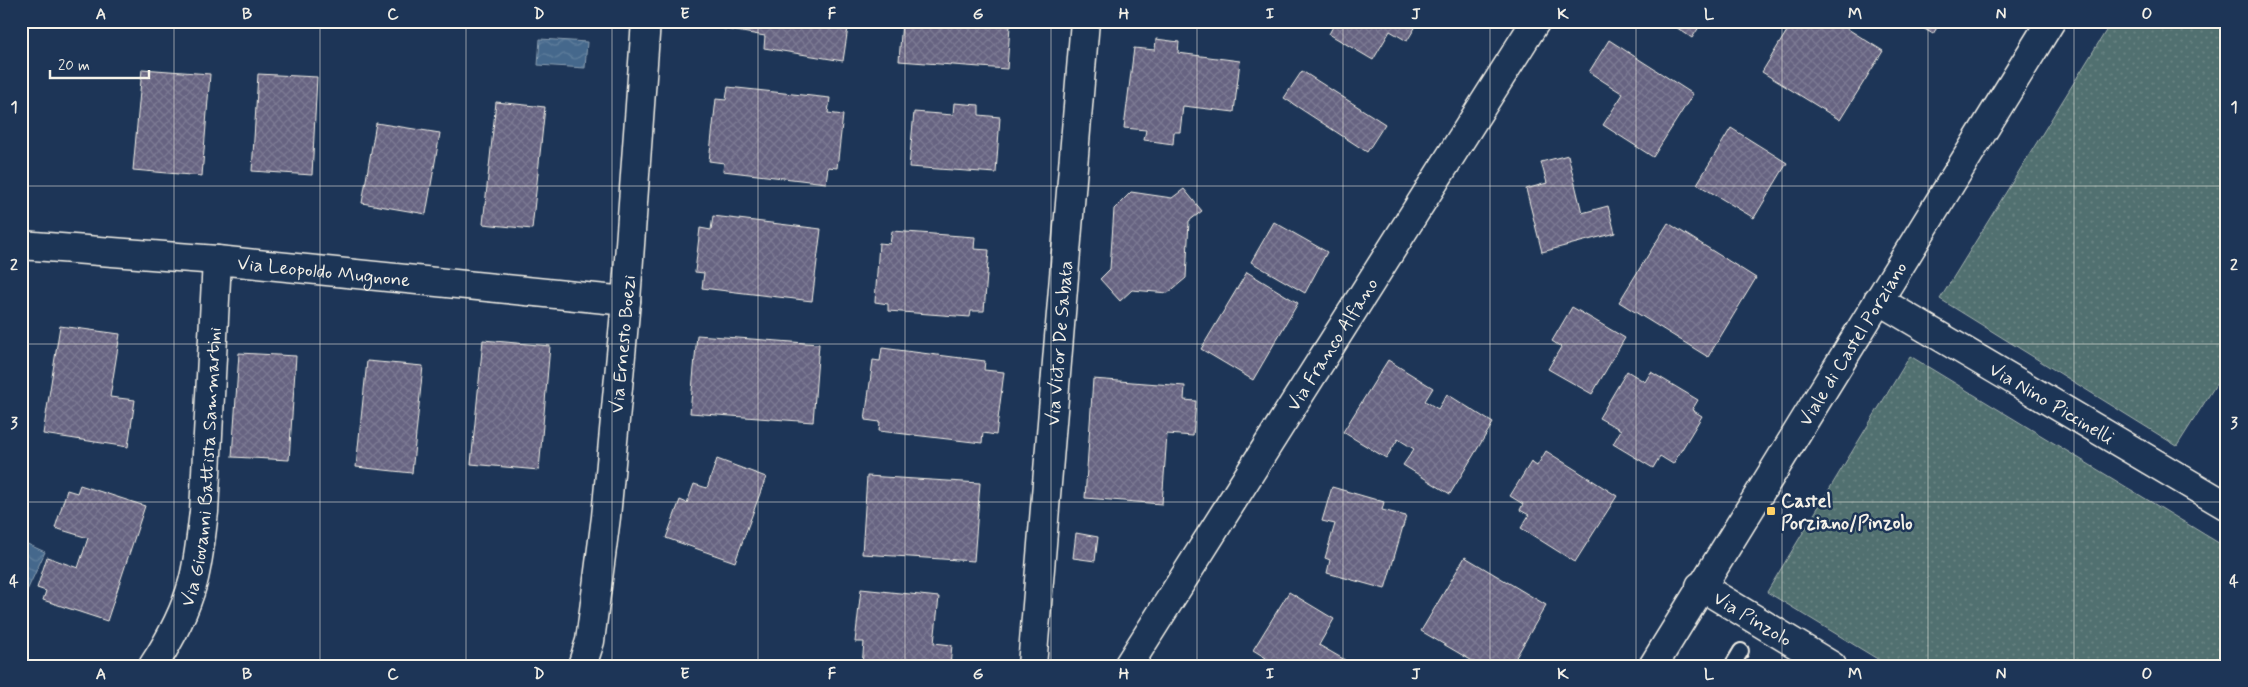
<svg xmlns="http://www.w3.org/2000/svg" width="2248" height="687" font-family="Mynerve,sans-serif">
  <style>
    .grass { fill: url(#grass-dots); stroke: #a2b0ac }
    .water { fill: url(#water-waves); stroke: #8b9fb1 }
    .building { fill: url(#building-cross-hatch); stroke: #f4f1e8 }
    .lines { fill: none; stroke-linecap: round; stroke-linejoin: round }
    .service-casing { stroke: #f4f1e8; stroke-width: 18 }
    .minor-casing { stroke: #f4f1e8; stroke-width: 31 }
    .tertiary-casing { stroke: #f4f1e8; stroke-width: 31 }
    .service { stroke: #1d3557; stroke-width: 14 }
    .minor { stroke: #1d3557; stroke-width: 28 }
    .tertiary { stroke: #1d3557; stroke-width: 28 }
    .grid { fill: none; stroke: #f4f1e8; stroke-width: 1; stroke-opacity: 0.55 }
    .poi-dot { fill: #ffd166; stroke: #1d3557; stroke-width: 2 }
    .labels { text-anchor: middle; stroke-width: 5; stroke-linejoin: round; paint-order: stroke }
    .street-label { font-size: 19px; fill: #f4f1e8; stroke: #1d3557 }
    .poi-label { font-size: 19px; font-weight: bold; fill: #f4f1e8; stroke: #1d3557; text-anchor: start }
    .neatline { fill: none; stroke: #f4f1e8; stroke-width: 2 }
    .grid-label { font-size: 16px; text-anchor: middle; font-weight: bold; fill: #f4f1e8 }
  </style>
  <defs>
    <pattern id="grass-dots" width="8" height="8" patternUnits="userSpaceOnUse" patternTransform="scale(1.25)"><rect width="8" height="8" fill="#517070"/><path d="M2 2h.1M6 6h.1" fill="none" stroke="#6b8584" stroke-width="1.8" stroke-linecap="round"/></pattern>
    <pattern id="water-waves" width="16" height="10" patternUnits="userSpaceOnUse" patternTransform="scale(1.25)"><rect width="16" height="10" fill="#45688c"/><path d="M0 5q4-4 8 0t8 0" fill="none" stroke="#607e9c"/></pattern>
    <pattern id="building-cross-hatch" width="8" height="8" patternUnits="userSpaceOnUse" patternTransform="scale(1.25)"><rect width="8" height="8" fill="#666381"/><path d="M0 0l8 8M0 8l8-8" fill="none" stroke="#7c7a93"/></pattern>
  </defs>
  <rect width="100%" height="100%" fill="#1d3557"/>
  <filter id="ink" filterUnits="userSpaceOnUse"><feTurbulence type="fractalNoise" baseFrequency=".02" numOctaves="2"/><feDisplacementMap in="SourceGraphic" scale="10" xChannelSelector="R" yChannelSelector="G"/><feConvolveMatrix kernelMatrix="1 2 1 2 8 2 1 2 1" color-interpolation-filters="sRGB"/></filter>
  <g filter="url(#ink)">
    <g class="grass">
      <polygon points="2112,21 2227,21 2227,367 2177,446 1940,299"/>
      <polygon points="1910,356 2227,548 2227,666 1889,666 1767,592"/>
    </g>
    <g class="water">
      <polygon points="540,39 587,42 585,68 538,65"/>
      <polygon points="23,542 45,552 24,597 21,596 21,546"/>
    </g>
    <g class="building">
      <polygon points="429,21 466,21 465,25"/>
      <polygon points="720,21 849,21 843,61 764,48 765,36 719,28"/>
      <polygon points="902,21 1000,21 1000,25 1010,26 1007,69 899,61"/>
      <polygon points="1336,21 1419,21 1407,41 1390,31 1373,60 1329,34"/>
      <polygon points="1667,21 1703,21 1692,38"/>
      <polygon points="1793,21 1835,21 1883,51 1840,120 1762,72"/>
      <polygon points="1911,21 1941,21 1933,34"/>
      <polygon points="1156,39 1179,42 1178,53 1240,61 1234,112 1183,106 1180,132 1174,132 1173,144 1144,140 1146,130 1124,128 1134,48 1155,50"/>
      <polygon points="1609,40 1693,94 1653,157 1603,125 1623,94 1589,72"/>
      <polygon points="142,69 210,74 202,176 133,170"/>
      <polygon points="1302,71 1385,124 1367,152 1284,98"/>
      <polygon points="258,74 317,77 312,175 252,171"/>
      <polygon points="728,87 830,98 828,113 843,115 837,168 828,167 826,183 723,171 724,163 709,161 716,99 726,100"/>
      <polygon points="496,102 545,107 532,229 483,224"/>
      <polygon points="954,103 979,105 979,115 1000,117 996,173 909,167 914,112 953,115"/>
      <polygon points="376,123 440,133 426,214 362,203"/>
      <polygon points="1731,128 1787,163 1754,218 1697,184"/>
      <polygon points="1568,155 1582,213 1608,206 1615,233 1542,252 1526,189 1547,183 1541,162"/>
      <polygon points="1184,189 1202,211 1189,221 1186,278 1168,293 1132,290 1120,301 1100,279 1110,269 1114,209 1131,192 1172,198"/>
      <polygon points="713,216 821,229 812,301 702,288 704,273 695,272 700,228 711,230"/>
      <polygon points="1274,222 1327,252 1305,293 1251,262"/>
      <polygon points="1668,223 1756,278 1708,357 1619,302"/>
      <polygon points="892,231 975,237 974,249 989,250 984,311 971,311 970,317 888,311 888,304 875,302 879,243 890,244"/>
      <polygon points="1247,272 1298,303 1253,380 1201,349"/>
      <polygon points="1572,307 1625,338 1592,394 1548,369 1561,347 1552,341"/>
      <polygon points="60,326 120,334 110,397 135,400 128,447 43,434"/>
      <polygon points="697,335 819,344 813,422 690,413"/>
      <polygon points="483,340 550,346 539,470 471,464"/>
      <polygon points="882,348 985,361 984,370 1004,372 996,435 983,433 982,443 879,431 880,422 865,420 873,360 880,361"/>
      <polygon points="239,353 296,356 289,460 232,457"/>
      <polygon points="1388,360 1433,388 1425,401 1438,409 1447,394 1493,423 1450,494 1403,465 1414,449 1398,439 1386,458 1343,432"/>
      <polygon points="367,361 423,366 412,473 356,467"/>
      <polygon points="1627,371 1645,382 1651,372 1698,400 1692,410 1702,416 1673,464 1660,456 1653,468 1613,444 1621,430 1599,418"/>
      <polygon points="1093,379 1185,386 1184,400 1196,401 1193,436 1167,434 1162,504 1085,498"/>
      <polygon points="1546,451 1617,496 1575,562 1521,528 1529,515 1520,510 1523,504 1510,496 1531,462 1537,466"/>
      <polygon points="717,459 766,477 735,562 666,538 680,500 687,503 694,484 707,488"/>
      <polygon points="867,476 980,483 974,561 862,554"/>
      <polygon points="80,485 145,506 107,621 43,600 46,591 37,588 47,557 78,568 88,538 55,528 67,490 77,493"/>
      <polygon points="1332,487 1384,502 1382,510 1406,516 1385,589 1327,573 1330,560 1325,558 1335,524 1322,521"/>
      <polygon points="1076,533 1098,537 1095,561 1073,558"/>
      <polygon points="1465,557 1546,605 1511,666 1481,666 1421,631"/>
      <polygon points="861,589 939,597 934,643 952,645 950,666 862,666 864,642 855,642"/>
      <polygon points="1289,592 1334,619 1319,645 1345,660 1341,666 1261,666 1266,658 1253,650"/>
      <polygon points="21,652 26,652 27,666 21,666"/>
    </g>
    <g class="lines">
      <g class="service-casing">
        <polyline id="service" points="1732,666 1741,651"/>
      </g>
      <g class="minor-casing">
        <g id="minor">
          <path id="s1" d="M21,245L217,260L626,301"/>
          <path id="s2" d="M1878,300L2227,506"/>
          <path id="s3" d="M1700,586L1832,666"/>
          <path id="s4" d="M153,666C170,640 185,612 193,582C199,559 201,535 204,512L217,260"/>
          <path id="s5" d="M582,666L590,641L606,517L626,301L646,21"/>
          <path id="s6" d="M1032,666L1085,21"/>
          <path id="s7" d="M1128,666L1536,21"/>
        </g>
      </g>
      <g class="tertiary-casing">
        <g id="tertiary">
          <path id="s8" d="M1653,666L2051,21"/>
        </g>
      </g>
      <use href="#service" class="service"/>
      <use href="#minor" class="minor"/>
      <use href="#tertiary" class="tertiary"/>
    </g>
  </g>
  <path class="grid" d="M174,21V666M320,21V666M466,21V666M612,21V666M758,21V666M905,21V666M1051,21V666M1197,21V666M1343,21V666M1490,21V666M1636,21V666M1782,21V666M1928,21V666M2074,21V666M21,186H2227M21,344H2227M21,502H2227"/>
  <rect class="poi-dot" x="1766" y="506" width="10" height="10" rx="2.5"/>
  <g class="labels">
    <g class="street-label">
      <text dy="7" stroke="none"><textPath href="#s1" startOffset="304">Via Leopoldo Mugnone</textPath></text>
      <text dy="7" stroke="none"><textPath href="#s8" startOffset="379">Viale di Castel Porziano</textPath></text>
      <text dy="7" stroke="none"><textPath href="#s6" startOffset="324">Via Victor De Sabata</textPath></text>
      <text dy="7" stroke="none"><textPath href="#s7" startOffset="381">Via Franco Alfano</textPath></text>
      <text dy="7" stroke="none"><textPath href="#s5" startOffset="325">Via Ernesto Boezi</textPath></text>
      <text dy="7" stroke="none"><textPath href="#s2" startOffset="202">Via Nino Piccinelli</textPath></text>
      <text dy="7" stroke="none"><textPath href="#s4" startOffset="209">Via Giovanni Battista Sammartini</textPath></text>
      <text dy="7" stroke="none"><textPath href="#s3" startOffset="62">Via Pinzolo</textPath></text>
    </g>
    <g class="poi-label">
      <text x="1781" y="507">Castel<tspan x="1781" dy="22">Porziano/Pinzolo</tspan></text>
    </g>
  </g>
  <rect width="2248" height="687" fill="none" stroke="#1d3557" stroke-width="55"/>
  <path d="M50 70v8h99v-8" fill="none" stroke="#f4f1e8" stroke-width="2.5"/>
  <text x="58" y="70" font-size="15" fill="#f4f1e8" stroke="#1d3557" stroke-width="4" paint-order="stroke">20 m</text>
  <rect x="28" y="28" width="2192" height="632" class="neatline"/>
  <g class="grid-label">
    <text x="101" y="19">A</text>
    <text x="247" y="19">B</text>
    <text x="393" y="19">C</text>
    <text x="539" y="19">D</text>
    <text x="685" y="19">E</text>
    <text x="832" y="19">F</text>
    <text x="978" y="19">G</text>
    <text x="1124" y="19">H</text>
    <text x="1270" y="19">I</text>
    <text x="1416" y="19">J</text>
    <text x="1563" y="19">K</text>
    <text x="1709" y="19">L</text>
    <text x="1855" y="19">M</text>
    <text x="2001" y="19">N</text>
    <text x="2147" y="19">O</text>
    <text x="14" y="112">1</text>
    <text x="2234" y="112">1</text>
    <text x="14" y="270">2</text>
    <text x="2234" y="270">2</text>
    <text x="14" y="428">3</text>
    <text x="2234" y="428">3</text>
    <text x="14" y="586">4</text>
    <text x="2234" y="586">4</text>
    <text x="101" y="679">A</text>
    <text x="247" y="679">B</text>
    <text x="393" y="679">C</text>
    <text x="539" y="679">D</text>
    <text x="685" y="679">E</text>
    <text x="832" y="679">F</text>
    <text x="978" y="679">G</text>
    <text x="1124" y="679">H</text>
    <text x="1270" y="679">I</text>
    <text x="1416" y="679">J</text>
    <text x="1563" y="679">K</text>
    <text x="1709" y="679">L</text>
    <text x="1855" y="679">M</text>
    <text x="2001" y="679">N</text>
    <text x="2147" y="679">O</text>
  </g>
</svg>
